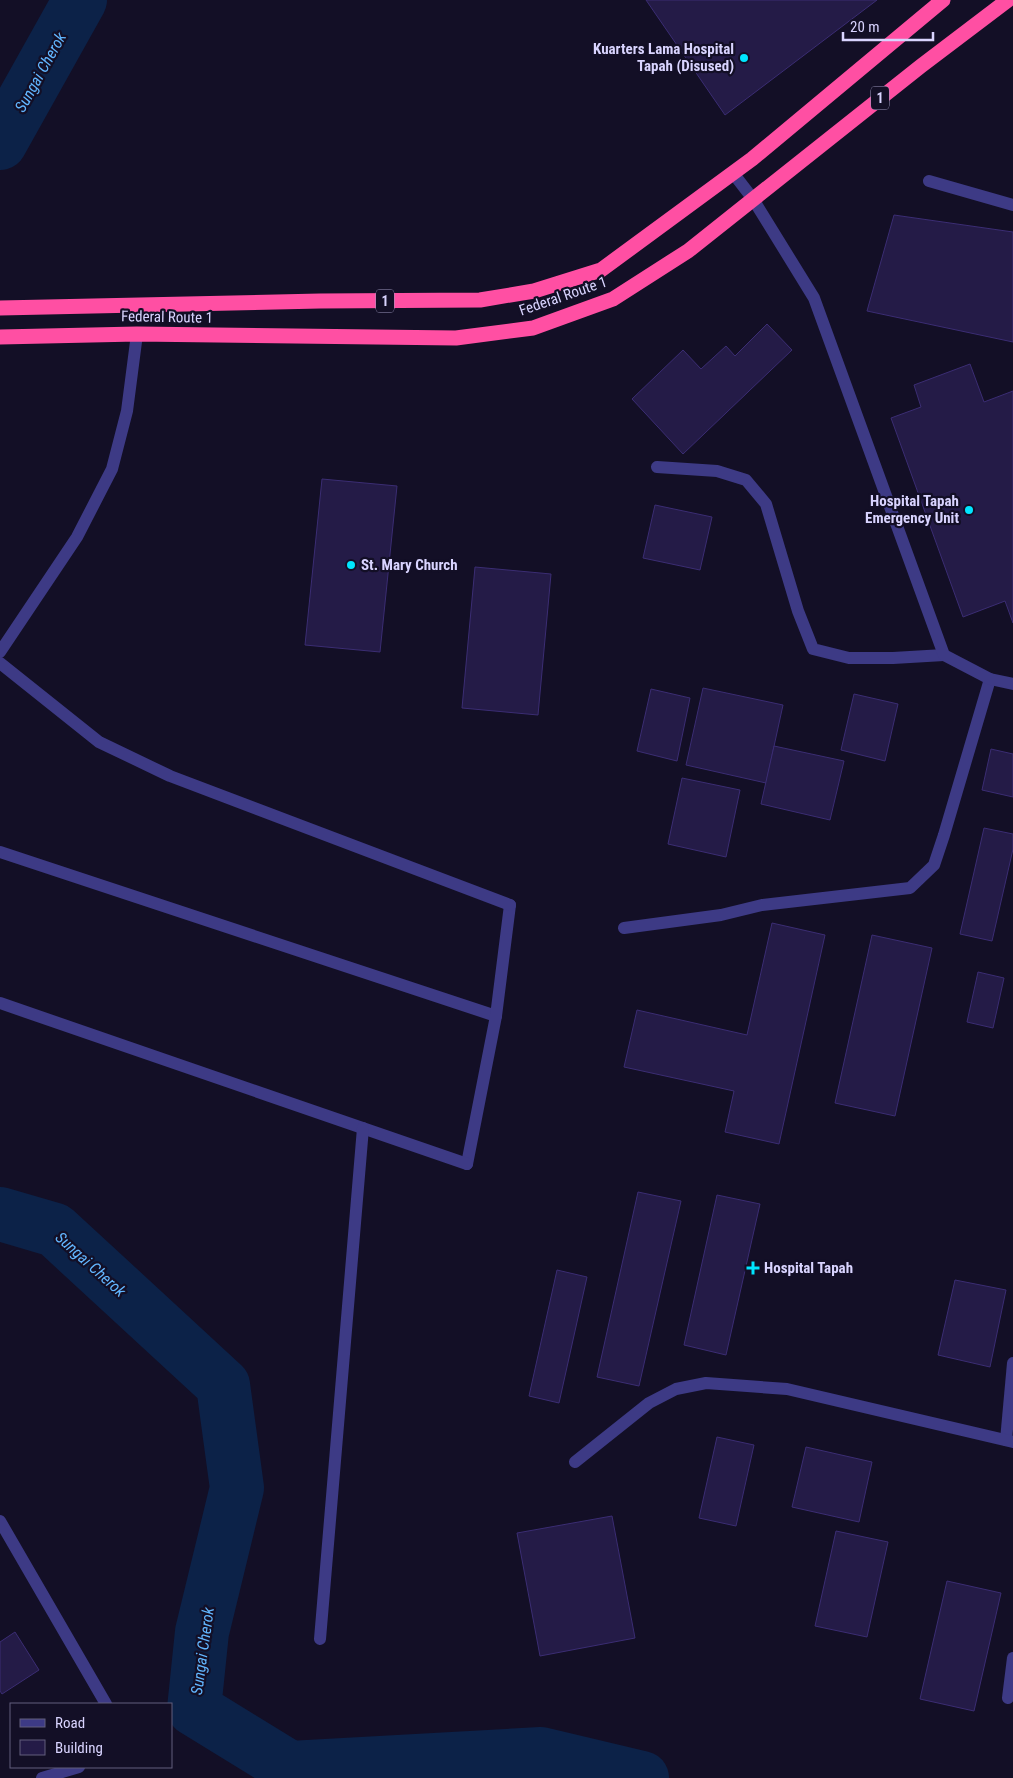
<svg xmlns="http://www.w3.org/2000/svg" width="1013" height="1778" font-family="'Roboto Condensed',sans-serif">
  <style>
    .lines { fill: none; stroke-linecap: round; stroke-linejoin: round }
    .river { stroke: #0c2248; stroke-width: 54 }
    .building { fill: #241b47; stroke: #3b2d73 }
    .lane { stroke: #3d3a85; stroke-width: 12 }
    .street { stroke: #3d3a85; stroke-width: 12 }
    .highway { stroke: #ff4fa3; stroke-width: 15 }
    .poi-dot { fill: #00e5ff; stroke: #130f26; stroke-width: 2 }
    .labels { text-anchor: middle; stroke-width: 4.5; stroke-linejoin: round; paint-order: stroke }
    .shield { fill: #130f26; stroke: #9e99be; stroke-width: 1 }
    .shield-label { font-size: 14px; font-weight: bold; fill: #d9d4ff }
    .poi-label { font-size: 15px; font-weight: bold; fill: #d9d4ff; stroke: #130f26; text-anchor: end }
    .street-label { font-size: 15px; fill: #d9d4ff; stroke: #130f26 }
    .water-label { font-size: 16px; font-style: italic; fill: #62b6ff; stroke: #130f26 }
  </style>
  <rect width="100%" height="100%" fill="#130f26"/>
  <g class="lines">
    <g class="river">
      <polyline points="0,143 80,0"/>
      <polyline points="0,1214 55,1230 223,1385 237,1488 202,1632 194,1709 290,1768 541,1754 642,1778"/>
    </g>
  </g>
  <g class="building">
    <polygon points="646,0 877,0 725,115"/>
    <polygon points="894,215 1013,232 1013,342 867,311"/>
    <polygon points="767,324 792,350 683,454 632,399 683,350 701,369 726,346 735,356"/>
    <polygon points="970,364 984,402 1013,391 1013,623 1005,601 963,617 891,418 921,407 914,385"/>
    <polygon points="322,479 397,486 380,652 305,645"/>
    <polygon points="655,505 712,517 700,570 643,558"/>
    <polygon points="475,567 551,574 538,715 462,708"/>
    <polygon points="703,688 783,705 766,783 686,765"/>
    <polygon points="651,689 690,698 677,761 637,751"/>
    <polygon points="854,694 898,704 885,761 841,750"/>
    <polygon points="774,746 844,761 830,820 761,804"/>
    <polygon points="991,749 1013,754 1013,797 982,790"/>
    <polygon points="682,778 740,790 726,857 668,844"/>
    <polygon points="984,828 1013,834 1013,849 992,941 960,934"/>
    <polygon points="772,923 825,935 779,1144 725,1132 734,1091 624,1067 637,1010 747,1035"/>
    <polygon points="872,935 932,948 895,1116 835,1103"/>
    <polygon points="978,972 1004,978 993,1028 967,1022"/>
    <polygon points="638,1192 681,1201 639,1386 597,1377"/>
    <polygon points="717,1195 760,1204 726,1355 684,1345"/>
    <polygon points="557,1270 587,1277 559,1403 529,1396"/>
    <polygon points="955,1280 1006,1290 990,1367 938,1355"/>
    <polygon points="717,1437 754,1445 736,1526 699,1518"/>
    <polygon points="806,1447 872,1462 859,1522 792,1507"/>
    <polygon points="612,1516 635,1638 540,1656 517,1533"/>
    <polygon points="836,1531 888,1542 867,1637 815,1626"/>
    <polygon points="947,1581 1001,1593 974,1711 920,1699"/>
    <polygon points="15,1632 39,1670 2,1694 0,1691 0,1642"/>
  </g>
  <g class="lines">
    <g class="lane">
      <polyline points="929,181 1013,205"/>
      <polyline points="657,467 717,471 746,480 766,504 798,611 813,649 849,658 893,658 944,655"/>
      <polyline points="0,652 77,537 112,469 127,411 137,334"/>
      <polyline points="0,852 496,1016"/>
      <polyline points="624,928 721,915 762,905 910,888 934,865 944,835 990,679"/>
      <polyline points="467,1164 496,1016 510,905"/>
      <polyline points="1006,1440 1013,1363"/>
      <polyline points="575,1462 649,1403 676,1389 706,1383 787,1389 1013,1442"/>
      <polyline points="0,1521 106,1704"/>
      <polyline points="1008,1698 1013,1658"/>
      <polyline points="42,1778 79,1767"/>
    </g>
    <g class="street">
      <polyline points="733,173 753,199 814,298 944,655 990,679 1013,684"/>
      <polyline points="0,663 99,742 170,776 510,905"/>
      <polyline points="0,1003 467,1164"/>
      <polyline points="320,1639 363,1128"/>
    </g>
    <g class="highway">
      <polyline points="0,308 320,301 480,300 534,291 601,270 752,159 943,0"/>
      <polyline points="0,337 137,334 456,338 533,328 613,299 688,251 921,66 1008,0"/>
    </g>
  </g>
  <g class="poi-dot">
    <circle cx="744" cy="58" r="5"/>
    <circle cx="969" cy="510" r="5"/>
    <circle cx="351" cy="565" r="5"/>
    <path d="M750.5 1260.5h5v5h5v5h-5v5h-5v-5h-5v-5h5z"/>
  </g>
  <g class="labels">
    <g class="shield">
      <rect x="871" y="86.5" width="18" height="23" rx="4"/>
      <rect x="376" y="289.5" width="18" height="23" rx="4"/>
    </g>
    <g class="shield-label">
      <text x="880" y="103">1</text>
      <text x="385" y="306">1</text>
    </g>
    <g class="poi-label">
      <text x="734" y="54">Kuarters Lama Hospital<tspan x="734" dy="17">Tapah (Disused)</tspan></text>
      <text x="959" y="506">Hospital Tapah<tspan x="959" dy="17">Emergency Unit</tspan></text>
      <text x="361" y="570" text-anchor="start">St. Mary Church</text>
      <text x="764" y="1273" text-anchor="start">Hospital Tapah</text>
    </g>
    <g class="street-label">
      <text transform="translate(563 296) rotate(-19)" y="5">Federal Route 1</text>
      <text transform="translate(167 317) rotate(1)" y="5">Federal Route 1</text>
    </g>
    <g class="water-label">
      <text transform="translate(40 72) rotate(-61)" y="6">Sungai Cherok</text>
      <text transform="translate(91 1264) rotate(42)" y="6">Sungai Cherok</text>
      <text transform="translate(202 1651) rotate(-82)" y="6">Sungai Cherok</text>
    </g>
  </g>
  <rect x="10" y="1703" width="162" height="65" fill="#130f26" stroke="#625e7d"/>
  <rect x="20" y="1719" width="25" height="8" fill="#3d3a85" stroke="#625e7d"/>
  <text x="55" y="1728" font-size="15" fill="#d9d4ff">Road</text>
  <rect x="20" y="1740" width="25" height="15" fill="#241b47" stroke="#625e7d"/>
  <text x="55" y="1753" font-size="15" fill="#d9d4ff">Building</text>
  <path d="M843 32v8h90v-8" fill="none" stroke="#d9d4ff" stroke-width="2.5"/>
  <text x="850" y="32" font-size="15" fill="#d9d4ff" stroke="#130f26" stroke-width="4" paint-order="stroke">20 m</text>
</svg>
